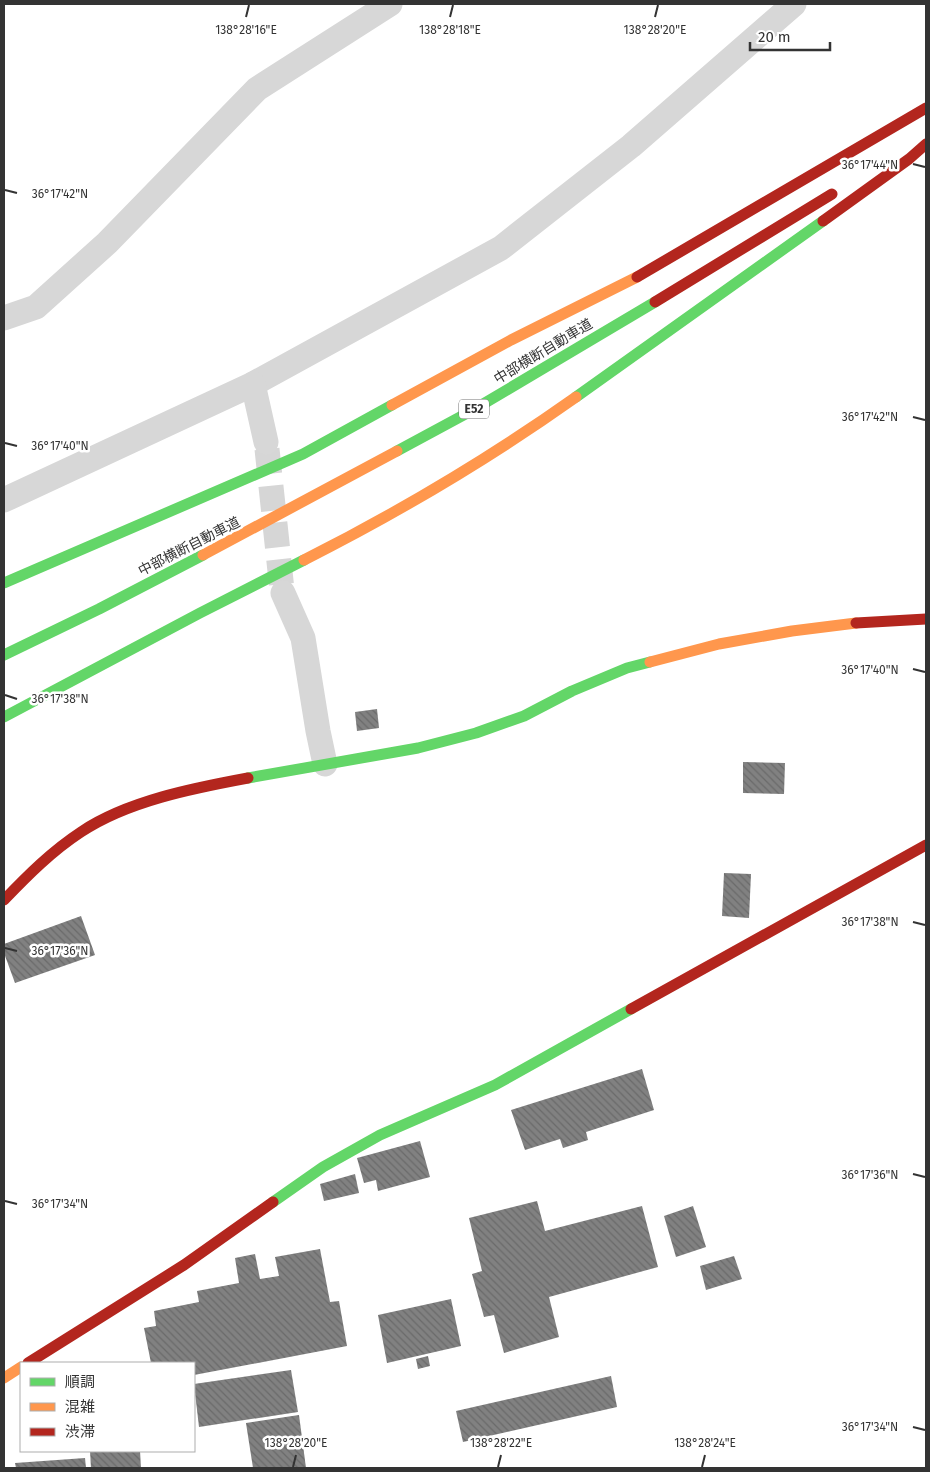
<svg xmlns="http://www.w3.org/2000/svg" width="930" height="1472" font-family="'Fira Sans','Noto Sans JP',sans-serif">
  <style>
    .building { fill: url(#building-back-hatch) }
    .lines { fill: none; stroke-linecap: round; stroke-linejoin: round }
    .street-tunnel { stroke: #d6d6d6; stroke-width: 25; stroke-dasharray: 25 12; stroke-linecap: butt }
    .street { stroke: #d7d7d7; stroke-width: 25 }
    .fast { stroke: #63d668; stroke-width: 11 }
    .slow { stroke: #ff974d; stroke-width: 11 }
    .jam { stroke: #b3261e; stroke-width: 11 }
    .ticks { fill: none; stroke: #333; stroke-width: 2 }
    .labels { text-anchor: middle; stroke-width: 5; stroke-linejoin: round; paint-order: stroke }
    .shield { fill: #fff; stroke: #707070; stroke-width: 1 }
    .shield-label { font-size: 12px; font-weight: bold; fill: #333 }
    .street-label { font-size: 14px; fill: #333; stroke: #fff }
    .ticks-label { font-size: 12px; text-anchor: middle; fill: #333; stroke: #fff; stroke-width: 5; stroke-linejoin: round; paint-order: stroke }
  </style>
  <defs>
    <pattern id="building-back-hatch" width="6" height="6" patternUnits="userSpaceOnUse" patternTransform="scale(1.25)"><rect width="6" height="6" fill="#818181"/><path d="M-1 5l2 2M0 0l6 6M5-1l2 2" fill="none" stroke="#6a6a6a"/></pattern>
  </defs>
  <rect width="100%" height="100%" fill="#fff"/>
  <g class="building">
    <polygon points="377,709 379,728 357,731 355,712"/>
    <polygon points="743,762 785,763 784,794 743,793"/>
    <polygon points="724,873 751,874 749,918 722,916"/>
    <polygon points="81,916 95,955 15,983 4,953 4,944"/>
    <polygon points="642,1069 654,1110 586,1132 588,1140 563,1148 560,1139 525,1150 511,1110"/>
    <polygon points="420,1141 430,1177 378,1191 376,1180 364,1183 357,1158"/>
    <polygon points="355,1174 359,1193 324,1201 320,1184"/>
    <polygon points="537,1201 545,1231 642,1206 658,1267 549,1297 559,1337 504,1353 494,1315 484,1317 472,1274 482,1271 469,1218"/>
    <polygon points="693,1206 706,1247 676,1257 664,1216"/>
    <polygon points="320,1249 330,1302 339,1301 347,1346 194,1375 194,1363 151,1363 144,1328 156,1326 154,1311 199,1302 197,1291 239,1283 235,1258 255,1254 260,1279 279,1276 275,1257"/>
    <polygon points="734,1256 742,1279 706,1290 700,1266"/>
    <polygon points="451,1299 461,1346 387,1363 378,1315"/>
    <polygon points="428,1356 430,1366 418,1369 416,1359"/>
    <polygon points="291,1370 298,1412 199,1427 194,1384"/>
    <polygon points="611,1376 617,1407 463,1442 456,1411"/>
    <polygon points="299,1415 306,1468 253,1468 246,1423"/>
    <polygon points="90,1451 140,1451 141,1468 91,1468"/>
    <polygon points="85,1458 86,1468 16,1468 15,1463"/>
  </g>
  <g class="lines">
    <polyline class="street-tunnel" points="267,449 282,590"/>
    <g class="street">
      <polyline points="4,318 36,307 107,243 257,89 390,4"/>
      <polyline points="253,384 501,248 631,146 794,4"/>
      <polyline points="4,500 253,384 266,442"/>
      <polyline points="283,593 303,638 318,731 325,764"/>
    </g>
    <g class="fast">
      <polyline points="576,397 823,221"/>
      <polyline points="397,451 473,410 655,302"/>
      <polyline points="4,583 303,454 392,405"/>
      <polyline points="4,655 99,609 203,555"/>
      <polyline points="4,717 200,613 304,560"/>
      <polyline points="248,778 418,748 476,733 524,716 572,691 627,668 650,662"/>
      <polyline points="273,1202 323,1167 380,1135 495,1085 631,1009"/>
    </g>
    <g class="slow">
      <polyline points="392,405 511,340 637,277"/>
      <polyline points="203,555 397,451"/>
      <path d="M304,560C397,513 490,458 576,397"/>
      <polyline points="650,662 719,644 792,631 856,623"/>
      <polyline points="4,1378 21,1367"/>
    </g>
    <g class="jam">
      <polyline points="823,221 909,159 926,144"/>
      <polyline points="637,277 926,108"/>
      <polyline points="655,302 832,194"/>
      <polyline points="856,623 926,619"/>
      <path d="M4,900C28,875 52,851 81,832C127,801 194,788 248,778"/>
      <polyline points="631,1009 926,845"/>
      <polyline points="28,1363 184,1265 273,1202"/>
    </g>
  </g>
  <path class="ticks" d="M246,17L249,5M450,17L453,5M655,17L658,5M913,164L925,167M5,190L17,193M913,417L925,420M5,443L17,446M913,669L925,672M5,695L17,699M913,922L925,925M5,948L17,951M913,1174L925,1177M5,1201L17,1204M913,1427L925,1430M293,1467L296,1455M498,1467L501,1455M702,1467L705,1455"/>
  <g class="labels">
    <rect class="shield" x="459" y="399.5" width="30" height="19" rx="4"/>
    <g class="shield-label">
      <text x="474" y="413">E52</text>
    </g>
    <g class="street-label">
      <text transform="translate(543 351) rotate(-31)" y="5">中部横断自動車道</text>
      <text transform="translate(189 546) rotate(-27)" y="5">中部横断自動車道</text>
    </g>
  </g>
  <g class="ticks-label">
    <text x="246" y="34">138°28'16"E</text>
    <text x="450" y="34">138°28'18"E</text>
    <text x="655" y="34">138°28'20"E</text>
    <text x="870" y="169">36°17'44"N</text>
    <text x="60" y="198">36°17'42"N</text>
    <text x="870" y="421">36°17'42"N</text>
    <text x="60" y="450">36°17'40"N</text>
    <text x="870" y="674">36°17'40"N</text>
    <text x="60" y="703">36°17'38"N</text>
    <text x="870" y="926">36°17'38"N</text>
    <text x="60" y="955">36°17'36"N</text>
    <text x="870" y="1179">36°17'36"N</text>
    <text x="60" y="1208">36°17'34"N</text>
    <text x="870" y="1431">36°17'34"N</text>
    <text x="296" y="1447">138°28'20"E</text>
    <text x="501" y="1447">138°28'22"E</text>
    <text x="705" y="1447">138°28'24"E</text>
  </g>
  <rect width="930" height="1472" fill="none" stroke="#333333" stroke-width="10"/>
  <rect x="20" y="1362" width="175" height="90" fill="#ffffff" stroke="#adadad"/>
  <rect x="30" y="1378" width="25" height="8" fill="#63d668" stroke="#adadad"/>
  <text x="65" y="1387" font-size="15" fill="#333333">順調</text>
  <rect x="30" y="1403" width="25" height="8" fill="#ff974d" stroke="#adadad"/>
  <text x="65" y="1412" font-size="15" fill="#333333">混雑</text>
  <rect x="30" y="1428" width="25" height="8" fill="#b3261e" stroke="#adadad"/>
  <text x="65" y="1437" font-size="15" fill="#333333">渋滞</text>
  <path d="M750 42v8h80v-8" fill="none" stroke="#333333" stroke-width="2.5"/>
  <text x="758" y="42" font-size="15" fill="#333333" stroke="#ffffff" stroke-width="4" paint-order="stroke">20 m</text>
</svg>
